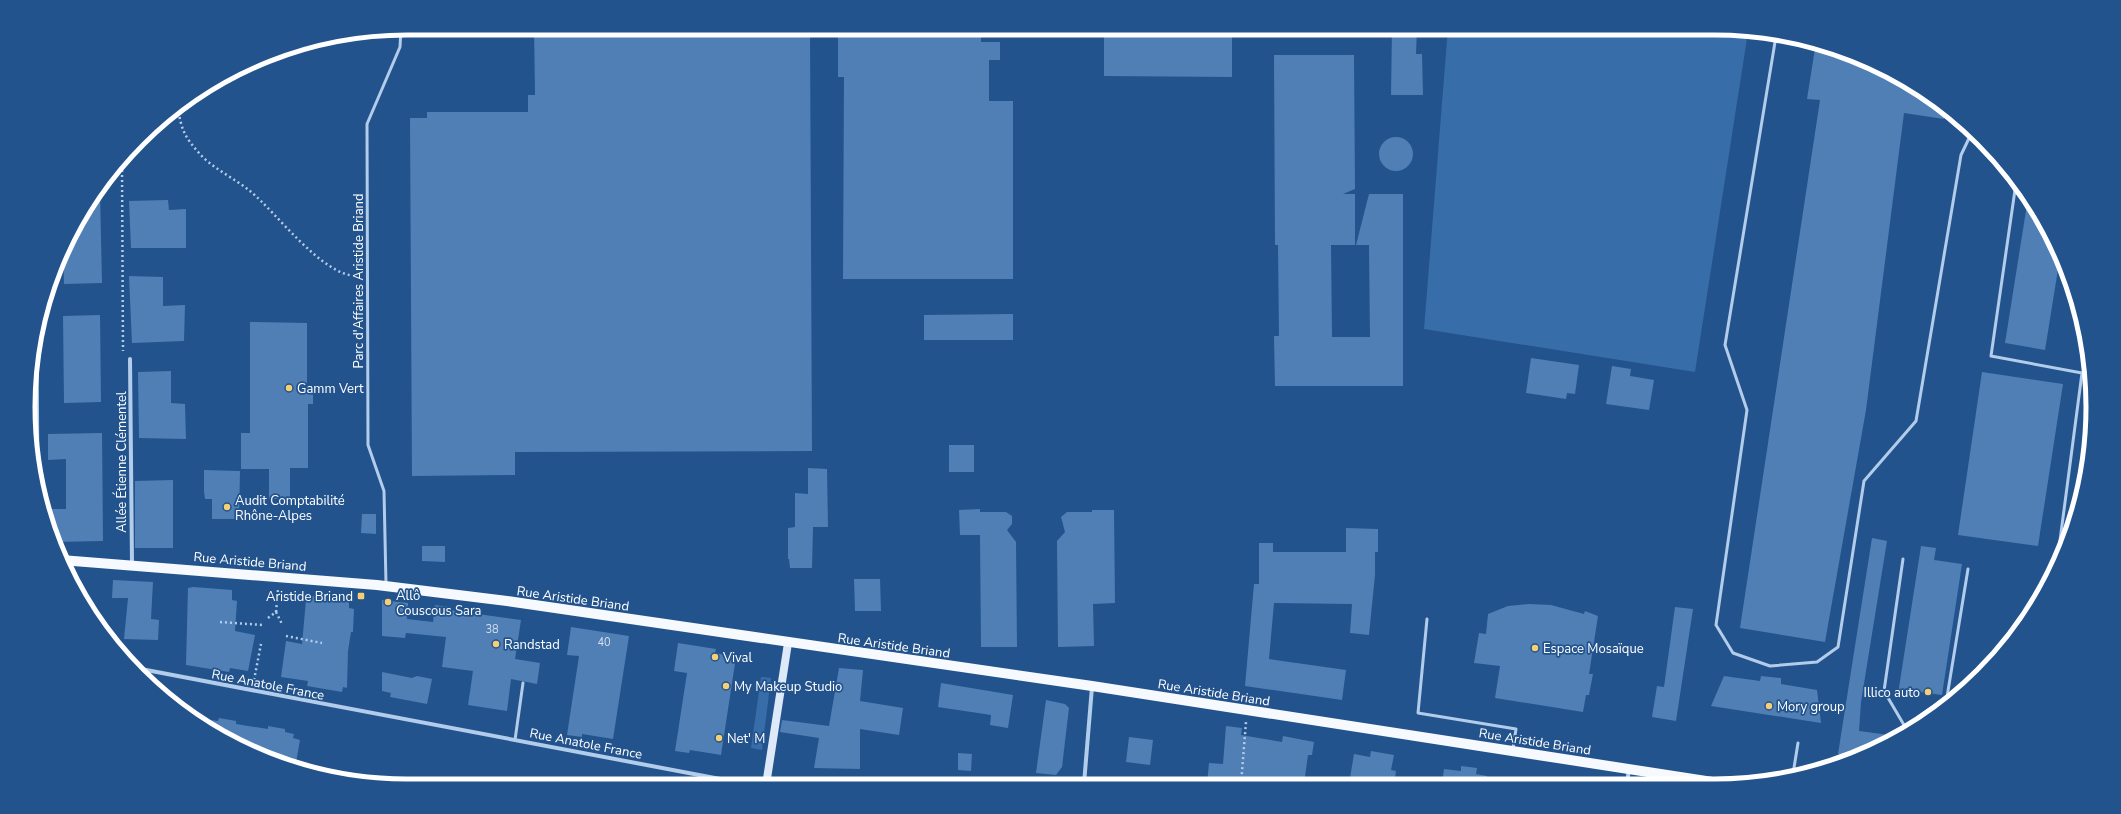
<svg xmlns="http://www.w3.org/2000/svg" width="2121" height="814" font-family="'Nunito Sans',sans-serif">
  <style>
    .green { fill: #376da9 }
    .building { fill: #507fb5 }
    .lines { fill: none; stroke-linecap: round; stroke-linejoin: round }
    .path { stroke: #b2cceb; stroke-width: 2.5; stroke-dasharray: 2 3; stroke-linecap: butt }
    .service { stroke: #b2cceb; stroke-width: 3 }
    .minor { stroke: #b2cceb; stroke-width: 4 }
    .secondary { stroke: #dde9f9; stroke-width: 8 }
    .primary { stroke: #f6fafe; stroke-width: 10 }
    .poi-dot { fill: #f6cf75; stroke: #23538c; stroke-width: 1.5 }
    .labels { text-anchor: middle; stroke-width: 3.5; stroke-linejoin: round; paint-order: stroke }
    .number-label { font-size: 11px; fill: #d3dfec }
    .street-label { font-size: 13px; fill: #fff; stroke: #23538c }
    .poi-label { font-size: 13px; fill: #fff; stroke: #23538c; text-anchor: start }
    .rim { fill: none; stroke: #fff; stroke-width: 5 }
  </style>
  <rect width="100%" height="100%" fill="#23538c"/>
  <g class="green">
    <polygon points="1448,28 1714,28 1748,32 1695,372 1424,329"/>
    <polygon points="761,677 771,678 762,750 751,748"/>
  </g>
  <g class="building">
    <polygon points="534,28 810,28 812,451 515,452 515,475 412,476 410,118 427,118 427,112 528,112 528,95 535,95"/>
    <polygon points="838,28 981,28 981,42 1000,42 1000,60 989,60 989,101 1013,101 1013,279 843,279 844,77 838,77"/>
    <polygon points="1104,28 1232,28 1232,77 1104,76"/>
    <polygon points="1392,28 1417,28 1416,54 1422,54 1423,95 1391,95"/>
    <polygon points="1816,42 1882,67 1946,108 1944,119 1904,113 1866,410 1825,642 1740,628 1820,100 1807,99"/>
    <polygon points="1274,55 1354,55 1355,189 1343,194 1355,194 1355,245 1331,245 1332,337 1370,337 1369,245 1356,245 1369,194 1403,194 1403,386 1275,386 1274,336 1279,336 1278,245 1275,245"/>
    <circle cx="1396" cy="154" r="17"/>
    <polygon points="100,192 102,283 64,284 63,252 79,218"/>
    <polygon points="2028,198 2042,218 2060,257 2045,350 2005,343"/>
    <polygon points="168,200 169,210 186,209 186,248 131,248 129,201"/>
    <polygon points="129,276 163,277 163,306 185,305 184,341 132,343"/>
    <polygon points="1013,314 1013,340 924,340 924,315"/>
    <polygon points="100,315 101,402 64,403 63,316"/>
    <polygon points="250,322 307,323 307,389 313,389 313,404 308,404 308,468 290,468 290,499 269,499 269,469 241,469 241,433 250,433"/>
    <polygon points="1531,358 1579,365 1575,394 1567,393 1566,399 1526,393"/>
    <polygon points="1612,366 1631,369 1630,376 1654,380 1649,410 1606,404"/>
    <polygon points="171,371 171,403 185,404 186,439 139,438 138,372"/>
    <polygon points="1982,372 2063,384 2038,546 1958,535"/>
    <polygon points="102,433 103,541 54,542 49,526 49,509 66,509 66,459 48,460 48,434"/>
    <rect x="949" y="445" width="25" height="27"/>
    <polygon points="808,468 827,469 828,527 813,527 812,568 790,568 789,559 788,559 788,528 795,527 795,493 808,494"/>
    <polygon points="204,470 240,471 239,519 212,519 212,499 205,499 204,491"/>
    <polygon points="173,480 173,548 135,548 135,481"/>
    <polygon points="980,509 980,512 1006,512 1012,516 1012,524 1007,530 1016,542 1017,647 981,647 980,535 960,535 959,510"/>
    <polygon points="1092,510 1114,510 1115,603 1093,604 1094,646 1058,647 1057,541 1065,532 1061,517 1067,512 1092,512"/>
    <polygon points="362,514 376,514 376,534 361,533"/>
    <polygon points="1346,528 1378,529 1378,552 1375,552 1375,575 1369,635 1350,633 1352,604 1274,603 1269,659 1346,670 1342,700 1245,686 1254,584 1259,584 1259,543 1273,543 1273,552 1346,552"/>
    <polygon points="1872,538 1887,541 1861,702 1859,731 1897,736 1881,747 1853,756 1838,754"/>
    <polygon points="422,546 445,546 445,562 422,561"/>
    <polygon points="1921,546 1936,548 1934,560 1962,564 1942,695 1913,691 1913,697 1898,694"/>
    <polygon points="854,579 880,579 881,611 855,611"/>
    <polygon points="113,580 153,582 151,619 159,620 158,640 124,639 128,598 112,598"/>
    <polygon points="193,587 232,590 232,600 237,601 235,631 255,635 248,671 230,668 229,672 186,665 188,588"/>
    <polygon points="312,596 349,600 349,608 354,609 353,632 351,632 348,651 347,688 343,687 342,692 307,686 308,681 281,677 286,641 302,644 306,600 311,601"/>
    <polygon points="382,600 408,603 407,619 433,622 435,605 449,607 449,610 521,620 515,659 540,663 537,684 511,679 507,711 468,705 473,671 442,667 446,637 406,633 405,638 382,636"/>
    <polygon points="1529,604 1551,605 1584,614 1585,611 1598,616 1589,674 1593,674 1589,695 1586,695 1583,712 1495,698 1500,666 1474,663 1479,633 1486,634 1488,614 1508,606"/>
    <polygon points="1675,607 1693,609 1676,721 1652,717 1657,686 1664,687"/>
    <polygon points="571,627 629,636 613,739 582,734 582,737 567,735 579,656 567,655"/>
    <polygon points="678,643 716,649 715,653 736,657 721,755 690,750 689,753 675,751 687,673 674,671"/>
    <polygon points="839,668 863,670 860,701 903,708 899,735 860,729 860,769 814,768 819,738 780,732 782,720 829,726"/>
    <polygon points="382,672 412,678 417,676 432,679 427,704 390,697 391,693 382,691"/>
    <polygon points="1724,676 1760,681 1761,676 1781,678 1781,684 1817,690 1821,723 1711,706"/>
    <polygon points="941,683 1013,695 1008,728 990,725 991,715 938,707"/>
    <polygon points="1046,700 1065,704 1069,708 1062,767 1056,775 1036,773"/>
    <polygon points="191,717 218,721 219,718 236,721 236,724 268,729 268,726 285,729 285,732 294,734 293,738 300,740 295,768 240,747"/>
    <polygon points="1226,726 1242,728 1241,735 1282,742 1283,736 1314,742 1312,755 1308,755 1304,784 1273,784 1239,780 1238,784 1207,784 1209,763 1223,764"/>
    <polygon points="1129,737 1153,740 1150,765 1126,762"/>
    <polygon points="1371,751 1394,755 1391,770 1396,771 1394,784 1349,784 1354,754 1370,757"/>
    <polygon points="958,753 972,754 971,771 958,770"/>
    <polygon points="1461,766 1477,768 1476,774 1487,776 1487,783 1442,784 1444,769 1461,771"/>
  </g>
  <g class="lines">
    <g class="path">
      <path d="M178,107C181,129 184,136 199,153C212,168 234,178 250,191C277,213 322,276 357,276"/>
      <polyline points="122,165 123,351"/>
      <polyline points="276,612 278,590"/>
      <polyline points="268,618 276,612 282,624"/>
      <polyline points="220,622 263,625"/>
      <polyline points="286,636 322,643"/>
      <polyline points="254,680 261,644"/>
      <polyline points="1241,784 1246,722"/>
    </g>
    <g class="service">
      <polyline points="1776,36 1725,345 1747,410 1716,625 1733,653 1770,666 1817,662 1838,647 1864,481 1916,421 1961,155 1972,132"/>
      <polyline points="2016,183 1991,356 2082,373 2059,548 2035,606"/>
      <polyline points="37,332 38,488"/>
      <polyline points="2082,373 2090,375"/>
      <polyline points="386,584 384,491 368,445 367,124 400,47 401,29"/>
      <polyline points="1427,619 1418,713 1516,729 1513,748"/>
      <polyline points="1916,724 1918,717 1947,697 1968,569"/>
      <polyline points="1903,733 1904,725 1884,691 1903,559"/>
      <polyline points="515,740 523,683"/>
      <polyline points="1793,774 1798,743"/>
    </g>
    <g class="minor">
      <polyline points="130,359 132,564"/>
      <polyline points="141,669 736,782 767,784 858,783 895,779 965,779 1032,784"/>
      <polyline points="1627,783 1629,769"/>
      <polyline points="1084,784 1092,687"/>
    </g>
    <polyline class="secondary" points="766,785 788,643"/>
    <polyline class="primary" points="61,560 377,585 507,601 1092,686 1719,783"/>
  </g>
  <g class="poi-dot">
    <circle cx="289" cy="388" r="4"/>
    <circle cx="227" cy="507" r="4"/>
    <rect x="357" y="592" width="8" height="8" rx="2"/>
    <circle cx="388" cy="602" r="4"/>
    <circle cx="496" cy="644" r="4"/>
    <circle cx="1535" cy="648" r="4"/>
    <circle cx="715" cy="657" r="4"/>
    <circle cx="726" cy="686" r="4"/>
    <circle cx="1928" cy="692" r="4"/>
    <circle cx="1769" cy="706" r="4"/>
    <circle cx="719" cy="738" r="4"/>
  </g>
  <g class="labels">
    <g class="number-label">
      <text x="492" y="633">38</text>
      <text x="604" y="646">40</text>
    </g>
    <g class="street-label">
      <text transform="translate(358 281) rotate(-90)" y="5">Parc d'Affaires Aristide Briand</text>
      <text transform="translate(121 462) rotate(-90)" y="5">Allée Étienne Clémentel</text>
      <text transform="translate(250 561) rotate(5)" y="5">Rue Aristide Briand</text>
      <text transform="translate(573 598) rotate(8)" y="5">Rue Aristide Briand</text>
      <text transform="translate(894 645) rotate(8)" y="5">Rue Aristide Briand</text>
      <text transform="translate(268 684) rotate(11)" y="5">Rue Anatole France</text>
      <text transform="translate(1214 692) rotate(9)" y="5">Rue Aristide Briand</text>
      <text transform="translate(1535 741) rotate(9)" y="5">Rue Aristide Briand</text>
      <text transform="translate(586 743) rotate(11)" y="5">Rue Anatole France</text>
    </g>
    <g class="poi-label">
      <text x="297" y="393">Gamm Vert</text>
      <text x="235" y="505">Audit Comptabilité<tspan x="235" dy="15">Rhône-Alpes</tspan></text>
      <text x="396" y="600">Allô<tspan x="396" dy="15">Couscous Sara</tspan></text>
      <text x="353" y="601" text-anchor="end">Aristide Briand</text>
      <text x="504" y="649">Randstad</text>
      <text x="1543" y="653">Espace Mosaïque</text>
      <text x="723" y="662">Vival</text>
      <text x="734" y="691">My Makeup Studio</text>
      <text x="1920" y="697" text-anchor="end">Illico auto</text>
      <text x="1777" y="711">Mory group</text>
      <text x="727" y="743">Net' M</text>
    </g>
  </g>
  <path d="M0 0H2121V814H0ZM407 35H1714A372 372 0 0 1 2086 407V407A372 372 0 0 1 1714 779H407A372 372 0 0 1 35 407V407A372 372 0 0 1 407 35Z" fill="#23538c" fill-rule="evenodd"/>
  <path class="rim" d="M407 35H1714A372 372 0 0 1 2086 407V407A372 372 0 0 1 1714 779H407A372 372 0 0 1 35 407V407A372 372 0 0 1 407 35Z"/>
</svg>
